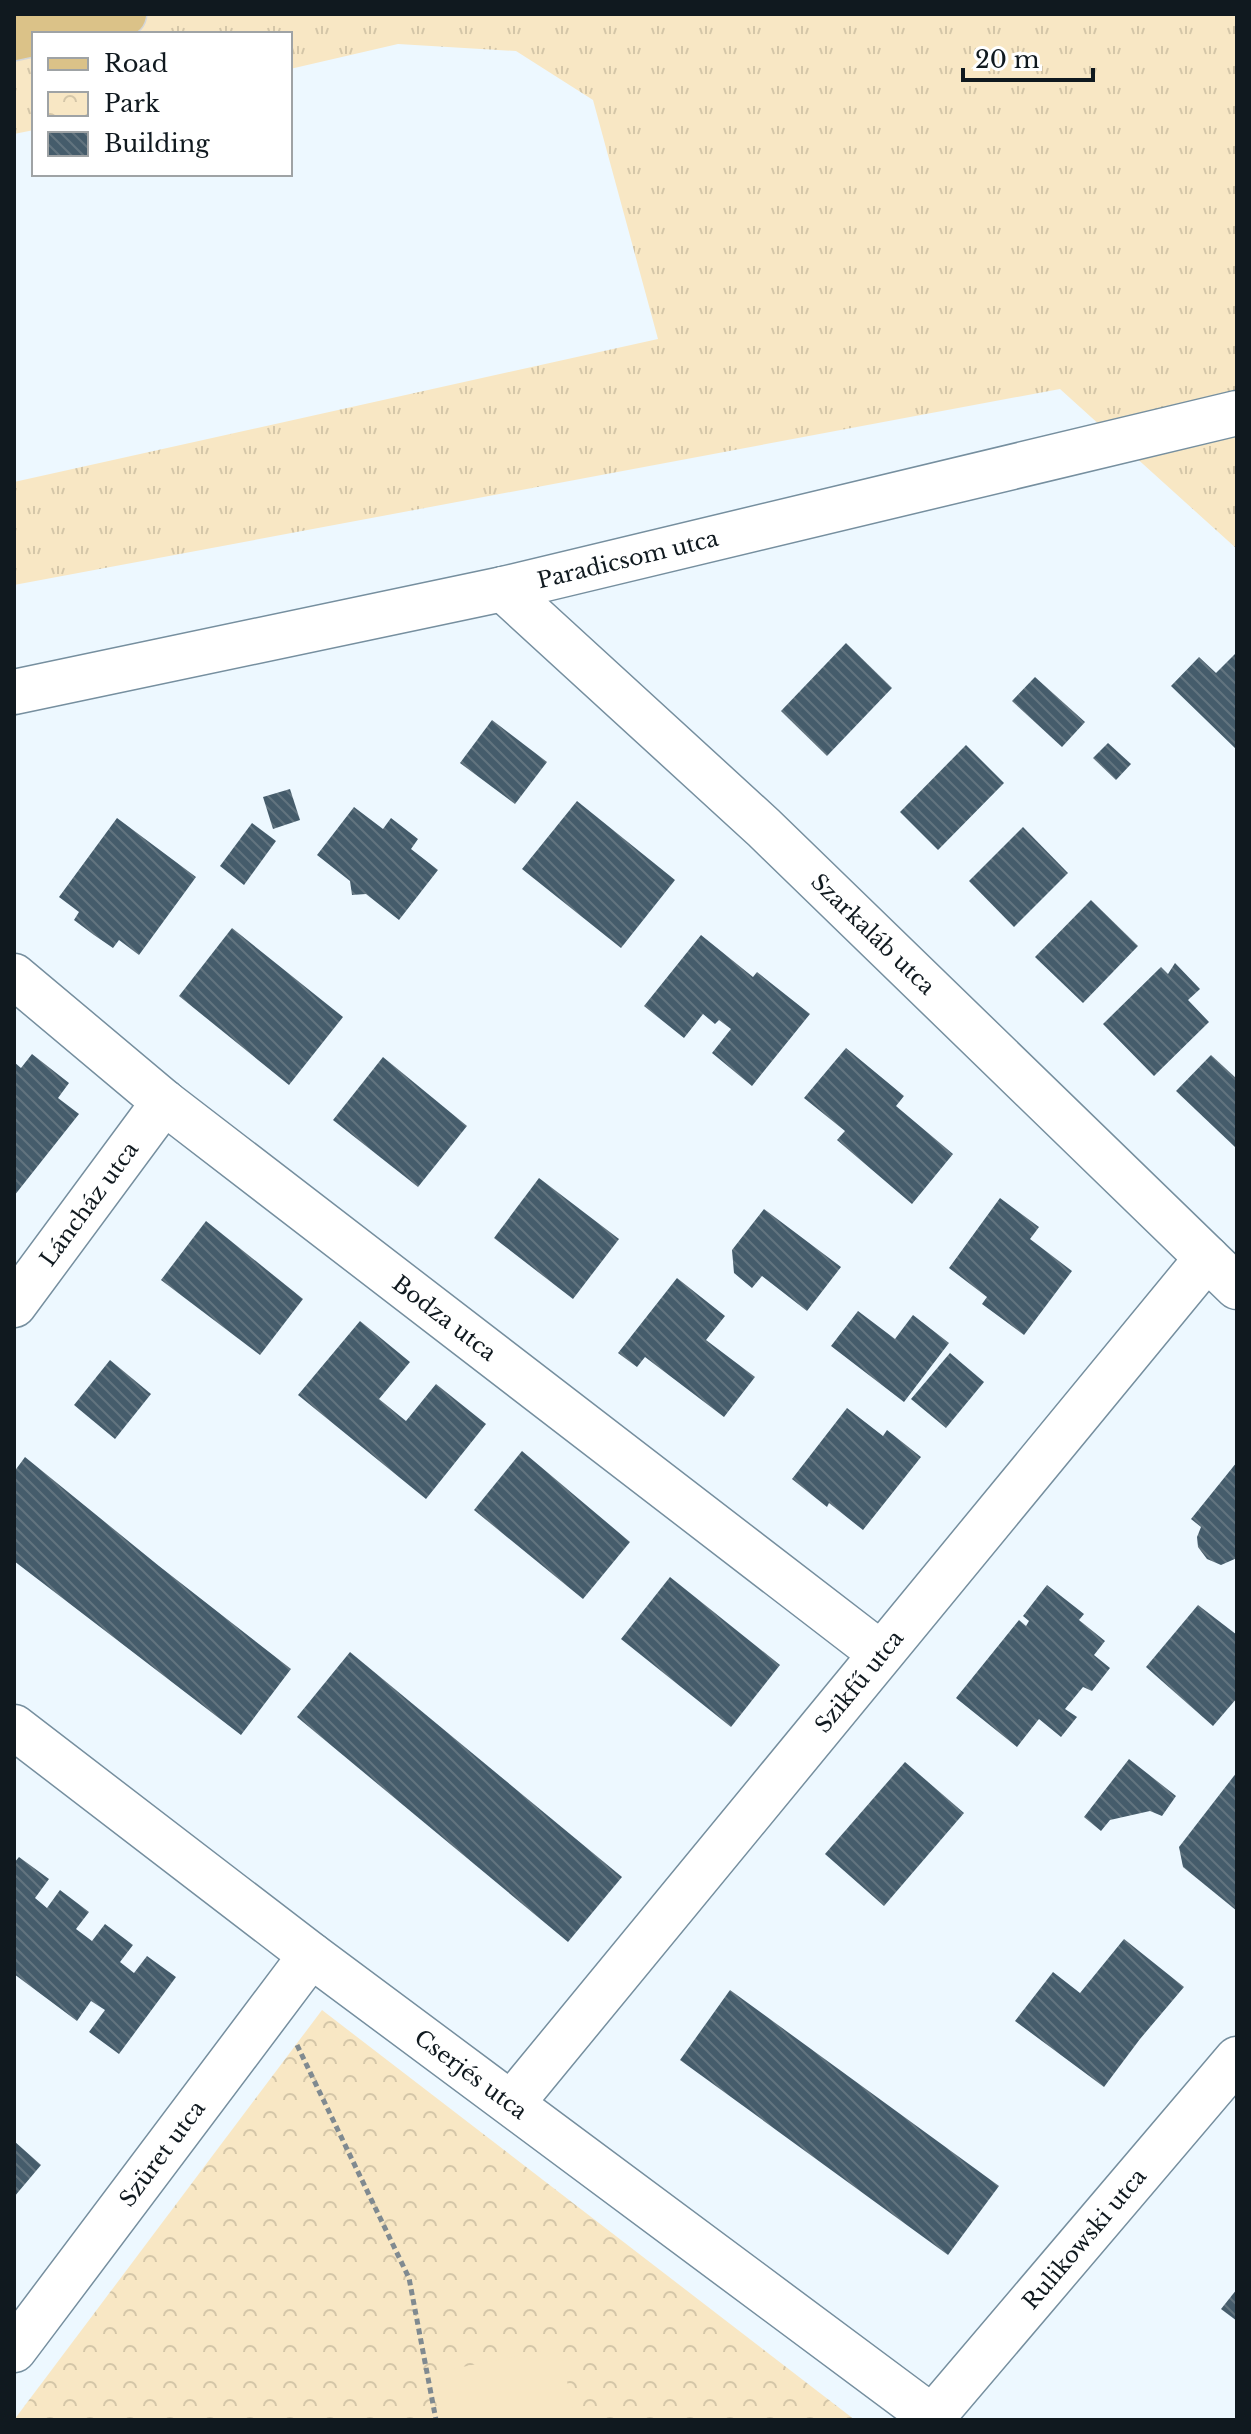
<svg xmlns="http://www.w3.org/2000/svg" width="1251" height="2434" font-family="'Libre Baskerville',serif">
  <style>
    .grass { fill: url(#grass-tufts) }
    .park { fill: url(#park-crowns) }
    .garden { fill: #f8e7c4 }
    .building { fill: url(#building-back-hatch) }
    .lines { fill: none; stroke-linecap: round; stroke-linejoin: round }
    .street-casing { stroke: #768f9f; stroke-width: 47 }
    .primary-casing { stroke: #d4d6d7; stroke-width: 47 }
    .path { stroke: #808a90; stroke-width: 5; stroke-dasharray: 6 4; stroke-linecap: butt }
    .street { stroke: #fff; stroke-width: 44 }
    .primary { stroke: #dbc288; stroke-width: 44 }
    .labels { text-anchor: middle; stroke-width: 8; stroke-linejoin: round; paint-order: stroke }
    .street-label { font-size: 22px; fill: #10191f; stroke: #fff }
  </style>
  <defs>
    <pattern id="grass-tufts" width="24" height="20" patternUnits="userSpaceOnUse" patternTransform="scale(2)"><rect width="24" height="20" fill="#f8e7c4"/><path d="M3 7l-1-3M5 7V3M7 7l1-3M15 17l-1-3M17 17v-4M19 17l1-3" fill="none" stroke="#d4c6a8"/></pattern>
    <pattern id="park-crowns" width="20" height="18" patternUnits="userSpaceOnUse" patternTransform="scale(2)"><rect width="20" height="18" fill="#f8e7c4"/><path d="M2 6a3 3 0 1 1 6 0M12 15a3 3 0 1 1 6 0" fill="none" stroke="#d4c6a8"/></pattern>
    <pattern id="building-back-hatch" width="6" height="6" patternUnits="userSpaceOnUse" patternTransform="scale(2)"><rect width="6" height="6" fill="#455c6b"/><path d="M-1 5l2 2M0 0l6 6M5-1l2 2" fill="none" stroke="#62747f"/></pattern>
  </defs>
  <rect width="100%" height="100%" fill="#edf8ff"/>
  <polygon class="grass" points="14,14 1237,14 1237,549 1060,389 14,585 14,482 658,339 593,100 516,51 398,44 290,69 290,34 34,34 34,130 14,134"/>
  <polygon class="park" points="322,2010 855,2420 14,2420"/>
  <polygon class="garden" points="560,2347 575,2420 443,2420 433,2373"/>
  <g class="building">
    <polygon points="846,643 892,688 827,756 781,711"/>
    <polygon points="1237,652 1237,750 1171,686 1199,657 1216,673"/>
    <polygon points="1035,677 1085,722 1062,747 1012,701"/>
    <polygon points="492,720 547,762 515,804 460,763"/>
    <polygon points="1108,743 1131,764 1116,780 1093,758"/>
    <polygon points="966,745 1004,783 938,850 900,812"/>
    <polygon points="290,789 300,820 273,829 263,797"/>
    <polygon points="577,801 675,880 621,948 522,869"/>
    <polygon points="354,807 383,829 391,818 418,839 411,849 438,870 399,920 366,894 352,895 350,881 317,855"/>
    <polygon points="117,818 196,877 139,955 119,940 113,948 94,935 74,920 79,912 59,897"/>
    <polygon points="252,823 276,841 244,885 220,866"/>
    <polygon points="1023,827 1068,873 1014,927 969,881"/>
    <polygon points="1091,900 1138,946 1083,1003 1035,957"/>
    <polygon points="232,928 343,1017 289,1085 179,996"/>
    <polygon points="701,935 753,977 757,972 810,1014 752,1086 712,1053 731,1029 719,1020 715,1024 703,1014 684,1038 644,1006"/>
    <polygon points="1175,963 1200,989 1188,1000 1209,1022 1154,1076 1103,1024 1161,967 1168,974"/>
    <polygon points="846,1048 904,1096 896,1106 953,1154 912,1204 837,1140 845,1131 804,1098"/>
    <polygon points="32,1054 69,1083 58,1098 79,1114 14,1196 14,1062 21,1068"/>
    <polygon points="1211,1055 1237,1079 1237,1144 1235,1147 1176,1091"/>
    <polygon points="383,1057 467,1126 418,1187 333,1120"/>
    <polygon points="539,1178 619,1239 573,1299 494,1238"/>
    <polygon points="1000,1198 1039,1227 1030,1239 1072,1271 1024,1335 982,1304 987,1297 949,1268"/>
    <polygon points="764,1209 841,1267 807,1311 762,1276 752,1288 734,1273 732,1250"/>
    <polygon points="206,1221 303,1299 260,1355 161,1280"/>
    <polygon points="677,1278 725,1316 706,1340 755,1377 724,1417 645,1357 637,1367 618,1353"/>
    <polygon points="858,1311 895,1339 913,1315 949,1343 904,1402 831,1346"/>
    <polygon points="360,1321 410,1362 379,1399 406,1421 436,1384 486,1424 426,1499 298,1395"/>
    <polygon points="950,1353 984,1382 946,1428 911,1399"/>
    <polygon points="110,1360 151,1394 115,1439 74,1405"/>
    <polygon points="847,1408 883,1436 887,1430 921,1457 863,1530 829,1503 827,1507 792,1479"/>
    <polygon points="522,1451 630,1542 583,1599 474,1510"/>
    <polygon points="25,1457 159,1566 291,1669 241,1735 14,1561 14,1472"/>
    <polygon points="1237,1462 1237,1558 1221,1565 1207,1559 1198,1547 1197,1537 1201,1527 1191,1519"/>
    <polygon points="670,1577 780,1665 731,1727 621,1639"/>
    <polygon points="1047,1585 1084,1614 1079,1620 1105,1641 1094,1655 1110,1668 1092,1691 1083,1687 1065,1709 1077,1717 1061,1737 1039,1719 1017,1747 956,1698 1019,1620 1026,1626 1029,1621 1023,1616"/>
    <polygon points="1198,1605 1237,1635 1237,1698 1213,1726 1146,1667"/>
    <polygon points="350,1652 622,1877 568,1942 297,1717"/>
    <polygon points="1129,1759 1176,1796 1162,1816 1150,1811 1110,1820 1101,1831 1084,1817"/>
    <polygon points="905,1762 964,1813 884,1906 825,1854"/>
    <polygon points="1237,1772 1237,1911 1183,1867 1179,1847"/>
    <polygon points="19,1857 49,1879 35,1898 47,1908 60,1890 89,1912 76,1929 92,1941 105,1924 133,1945 120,1962 134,1973 147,1956 176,1977 119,2054 89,2032 105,2010 91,2001 77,2021 14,1974 14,1863"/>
    <polygon points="1124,1939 1184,1987 1140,2039 1104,2087 1015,2021 1053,1972 1080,1993"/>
    <polygon points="730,1990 999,2186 948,2255 680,2060"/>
    <polygon points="14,2141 41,2165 14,2197"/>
    <polygon points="1237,2289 1237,2321 1221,2309"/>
  </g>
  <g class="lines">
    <g class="street-casing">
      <g id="street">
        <path id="s1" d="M503,589L764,828L1237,1287"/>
        <path id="s2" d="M14,692L503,589L1237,413"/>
        <path id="s3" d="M14,976L164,1102L880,1653"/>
        <path id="s4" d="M14,1305L164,1102"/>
        <path id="s5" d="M14,1727L311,1955L936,2420"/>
        <path id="s6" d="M512,2103L1207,1258"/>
        <path id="s7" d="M14,2350L311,1955"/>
        <path id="s8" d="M930,2420L1237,2059"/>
      </g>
    </g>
    <g class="primary-casing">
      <polyline id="primary" points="14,38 124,14"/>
    </g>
    <polyline class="path" points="297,2045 409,2278 436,2420"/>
    <use href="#street" class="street"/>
    <use href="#primary" class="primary"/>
  </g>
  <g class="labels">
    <g class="street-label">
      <text dy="8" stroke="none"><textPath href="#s2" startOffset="628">Paradicsom utca</textPath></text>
      <text dy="8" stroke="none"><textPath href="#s1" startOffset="506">Szarkaláb utca</textPath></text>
      <text dy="8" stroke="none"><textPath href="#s4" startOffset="126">Láncház utca</textPath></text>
      <text dy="8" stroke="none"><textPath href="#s3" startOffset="550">Bodza utca</textPath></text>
      <text dy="8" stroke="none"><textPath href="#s6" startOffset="546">Szikfű utca</textPath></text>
      <text dy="8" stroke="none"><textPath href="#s5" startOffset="574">Cserjés utca</textPath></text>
      <text dy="8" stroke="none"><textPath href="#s7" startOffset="246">Szüret utca</textPath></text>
      <text dy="8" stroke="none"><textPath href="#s8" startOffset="238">Rulikowski utca</textPath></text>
    </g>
  </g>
  <rect width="1251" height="2434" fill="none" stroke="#10191f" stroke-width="32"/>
  <rect x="32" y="32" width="260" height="144" fill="#ffffff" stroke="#9fa3a5" stroke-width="2"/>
  <rect x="48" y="58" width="40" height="12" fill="#dbc288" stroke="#9fa3a5" stroke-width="2"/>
  <text x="104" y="72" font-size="24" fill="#10191f">Road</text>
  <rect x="48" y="92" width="40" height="24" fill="url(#park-crowns)" stroke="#9fa3a5" stroke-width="2"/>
  <text x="104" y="112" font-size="24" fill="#10191f">Park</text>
  <rect x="48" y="132" width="40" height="24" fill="url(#building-back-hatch)" stroke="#9fa3a5" stroke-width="2"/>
  <text x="104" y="152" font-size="24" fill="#10191f">Building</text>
  <path d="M963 68v12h130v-12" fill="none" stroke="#10191f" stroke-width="4"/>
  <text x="975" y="68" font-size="24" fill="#10191f" stroke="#ffffff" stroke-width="6" paint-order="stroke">20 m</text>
</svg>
